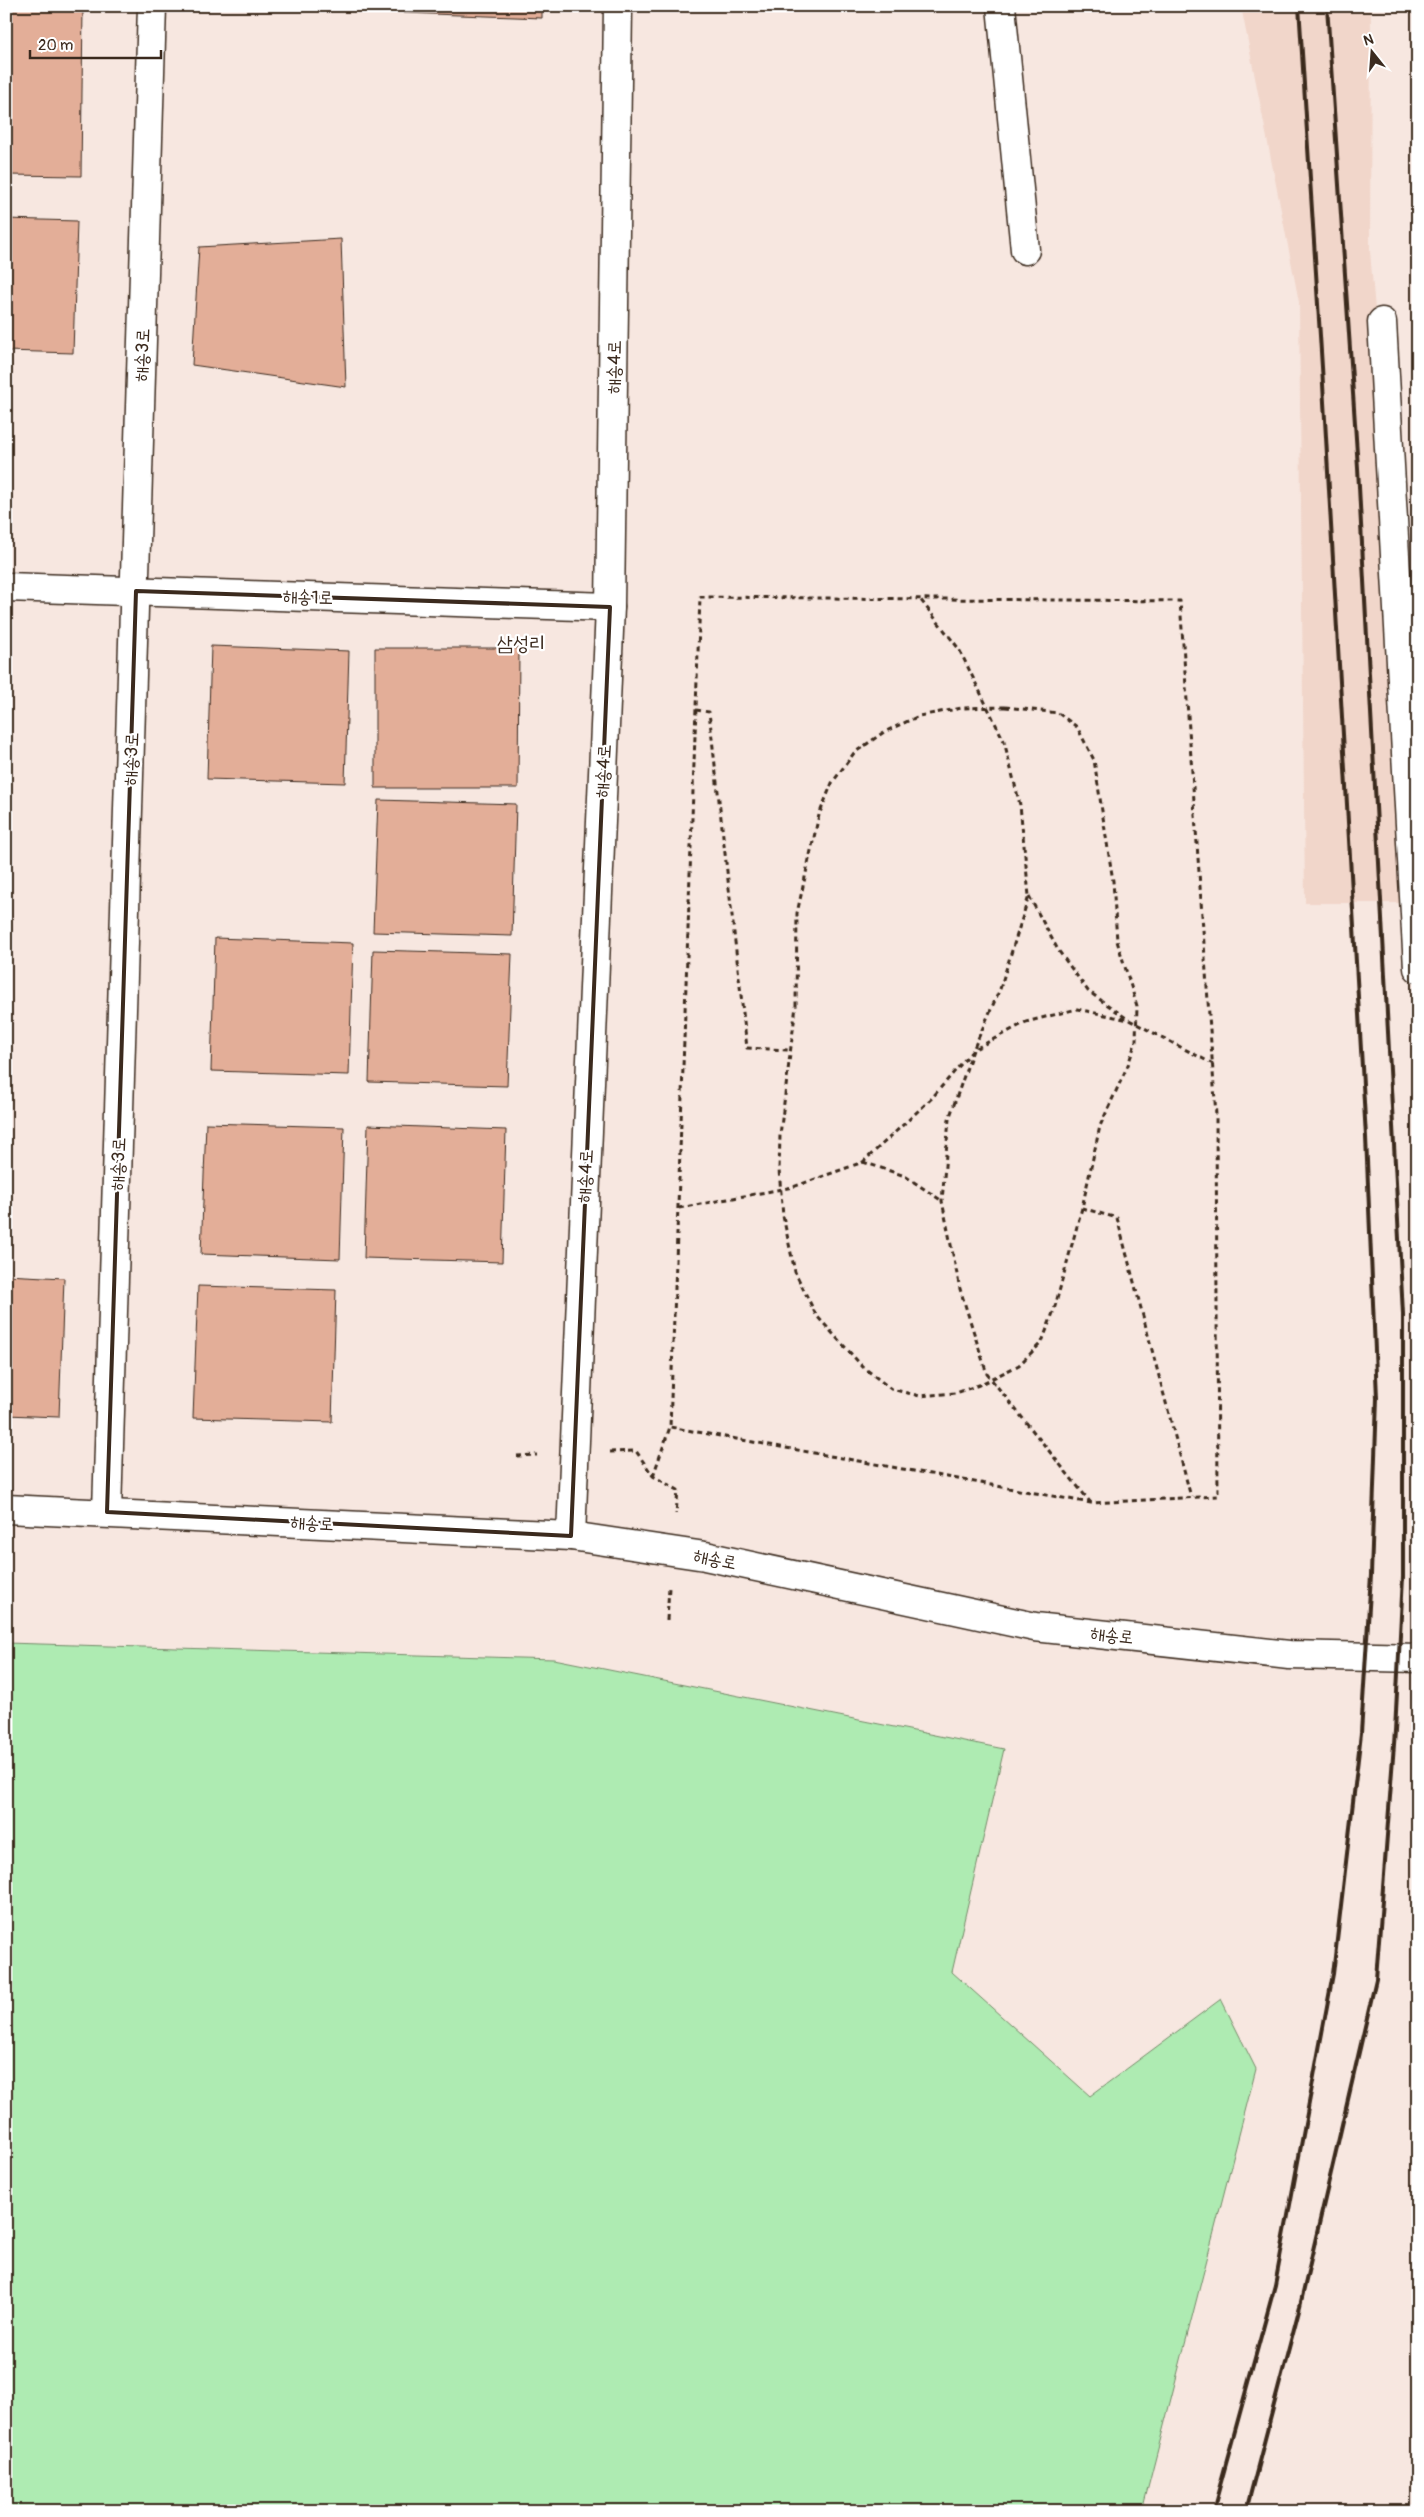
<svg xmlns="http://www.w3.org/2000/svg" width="1424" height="2517" font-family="Pangolin,'Poor Story',sans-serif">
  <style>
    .built { fill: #f1d6ca }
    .green { fill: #aeebb2; stroke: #748a68 }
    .building { fill: #e3ae98; stroke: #3b2a1e }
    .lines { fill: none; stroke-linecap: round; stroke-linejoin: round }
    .pedestrian-casing { stroke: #3b2a1e; stroke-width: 31 }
    .minor-casing { stroke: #3b2a1e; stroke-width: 31 }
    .tertiary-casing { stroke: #3b2a1e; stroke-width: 31 }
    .path { stroke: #3b2a1e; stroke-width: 3; stroke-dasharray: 5 4; stroke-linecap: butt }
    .pedestrian { stroke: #fff; stroke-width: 28 }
    .minor { stroke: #fff; stroke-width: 28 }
    .tertiary { stroke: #fff; stroke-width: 28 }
    .rail { stroke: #3b2a1e; stroke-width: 4 }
    .path-bridge { stroke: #3b2a1e; stroke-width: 3; stroke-dasharray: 5 4; stroke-linecap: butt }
    .marked { fill: none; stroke: #3b2a1e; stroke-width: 4; stroke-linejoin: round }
    .labels { text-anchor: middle; stroke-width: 4.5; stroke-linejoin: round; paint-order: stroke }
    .street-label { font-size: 18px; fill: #3b2a1e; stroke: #fff }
    .quarter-label { font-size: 20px; fill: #3b2a1e; stroke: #fff }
  </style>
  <rect width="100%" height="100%" fill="#f7e7e0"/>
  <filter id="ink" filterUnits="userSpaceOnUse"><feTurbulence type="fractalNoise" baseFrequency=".02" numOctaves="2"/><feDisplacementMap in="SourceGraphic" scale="10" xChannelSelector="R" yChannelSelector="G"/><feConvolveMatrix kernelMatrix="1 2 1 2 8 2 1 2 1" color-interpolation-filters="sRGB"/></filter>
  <g filter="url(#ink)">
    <polygon class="built" points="1241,6 1371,6 1370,251 1376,322 1408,903 1305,903 1299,302"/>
    <polygon class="green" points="6,1643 554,1659 1004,1749 952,1972 1090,2096 1221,1999 1256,2069 1142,2511 6,2511"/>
    <g class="building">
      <polygon points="6,6 83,6 81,176 6,175"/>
      <polygon points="404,6 542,6 542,18 404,13"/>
      <polygon points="1415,135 1418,135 1418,150 1416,150"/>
      <polygon points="6,219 77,221 73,353 6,351"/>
      <polygon points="341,239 346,387 192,365 199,247"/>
      <polygon points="211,646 349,651 345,783 207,779"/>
      <polygon points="375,648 519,648 518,788 375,788"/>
      <polygon points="378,800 516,804 512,936 373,932"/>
      <polygon points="215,938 353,943 349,1075 211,1071"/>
      <polygon points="373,950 512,954 507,1086 369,1082"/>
      <polygon points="206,1123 344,1127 340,1259 201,1254"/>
      <polygon points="368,1125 506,1130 502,1262 364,1258"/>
      <polygon points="6,1275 64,1278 59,1417 6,1415"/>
      <polygon points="198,1286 336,1290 332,1422 193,1418"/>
    </g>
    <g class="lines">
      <g class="pedestrian-casing">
        <polyline id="pedestrian" points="1382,322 1418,968"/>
      </g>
      <g class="minor-casing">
        <g id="minor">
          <polyline points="1001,6 1025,250"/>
          <polyline points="6,587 610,607"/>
          <polyline points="107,1512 152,6"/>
          <polyline points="571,1536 610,607 618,6"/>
        </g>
      </g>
      <g class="tertiary-casing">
        <polyline id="tertiary" points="6,1509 571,1536 705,1556 1035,1627 1289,1655 1418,1658"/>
      </g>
      <g class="path">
        <polygon points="1005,707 1058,713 1077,727 1094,760 1113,881 1117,941 1137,1006 1136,1041 1128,1065 1100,1126 1082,1208 1054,1310 1042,1342 1019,1365 979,1385 956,1393 920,1396 891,1389 863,1367 816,1315 795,1272 783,1216 779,1170 780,1135 796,1006 797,913 819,815 832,783 854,753 884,732 919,716 962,708"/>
        <polyline points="696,710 709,712 747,1048 790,1050"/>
        <polyline points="1029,896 1058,950 1088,991 1129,1020"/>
        <polyline points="863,1162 905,1176 942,1201"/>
        <polyline points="1082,1208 1117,1218 1191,1497"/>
        <polyline points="610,1452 636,1451 653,1476 678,1490 676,1514"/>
        <polyline points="517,1456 537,1455"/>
        <polyline points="653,1476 670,1427 700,597 1180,601 1216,1115 1218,1496 1091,1503 670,1427"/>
        <polyline points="667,1620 669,1587"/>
      </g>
      <use href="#pedestrian" class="pedestrian"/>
      <use href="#minor" class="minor"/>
      <use href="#tertiary" class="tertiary"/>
      <g class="rail">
        <polyline points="1213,2511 1275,2285 1333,1974 1361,1733 1371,1575 1377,1398 1366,1137 1322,367 1299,6"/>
        <polyline points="1246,2511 1300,2306 1376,1979 1395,1731 1403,1577 1403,1314 1358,468 1327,6"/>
      </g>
      <g class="path-bridge">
        <polyline points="679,1208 793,1187 863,1162 931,1099 973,1050 1000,989 1029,896 1020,805 1004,741 959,649 920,599"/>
        <polyline points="1091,1503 987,1374 960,1289 942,1201 949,1119 973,1050 1026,1022 1077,1009 1129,1020 1213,1064"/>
      </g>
    </g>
  </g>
  <path class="marked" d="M136,591L610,607L571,1536L107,1512Z"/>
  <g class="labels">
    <g class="street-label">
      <text transform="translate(142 355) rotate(-88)" y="6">해송3로</text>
      <text transform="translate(614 367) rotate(-89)" y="6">해송4로</text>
      <text transform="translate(308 597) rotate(2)" y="6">해송1로</text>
      <text transform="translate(131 759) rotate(-88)" y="6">해송3로</text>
      <text transform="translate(603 771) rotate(-87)" y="6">해송4로</text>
      <text transform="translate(118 1164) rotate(-88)" y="6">해송3로</text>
      <text transform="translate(585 1176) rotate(-87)" y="6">해송4로</text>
      <text transform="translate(312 1523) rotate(3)" y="6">해송로</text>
      <text transform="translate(715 1559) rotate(11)" y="6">해송로</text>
      <text transform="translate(1112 1635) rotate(6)" y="6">해송로</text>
    </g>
    <g class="quarter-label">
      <text x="521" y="650">삼성리</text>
    </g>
  </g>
  <rect width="1424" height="2517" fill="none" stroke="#fff" stroke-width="25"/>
  <rect x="12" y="12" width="1399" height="2492" fill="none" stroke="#3b2a1e" stroke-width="2" filter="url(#ink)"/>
  <g transform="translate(1372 52) rotate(343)" stroke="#ffffff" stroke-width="4" paint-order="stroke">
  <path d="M0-4L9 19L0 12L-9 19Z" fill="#3b2a1e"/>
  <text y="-8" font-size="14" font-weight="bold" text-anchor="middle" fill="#3b2a1e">N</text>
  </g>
  <path d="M30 50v8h131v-8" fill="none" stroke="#3b2a1e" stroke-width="2.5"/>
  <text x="38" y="50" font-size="15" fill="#3b2a1e" stroke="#ffffff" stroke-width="4" paint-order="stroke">20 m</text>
</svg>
